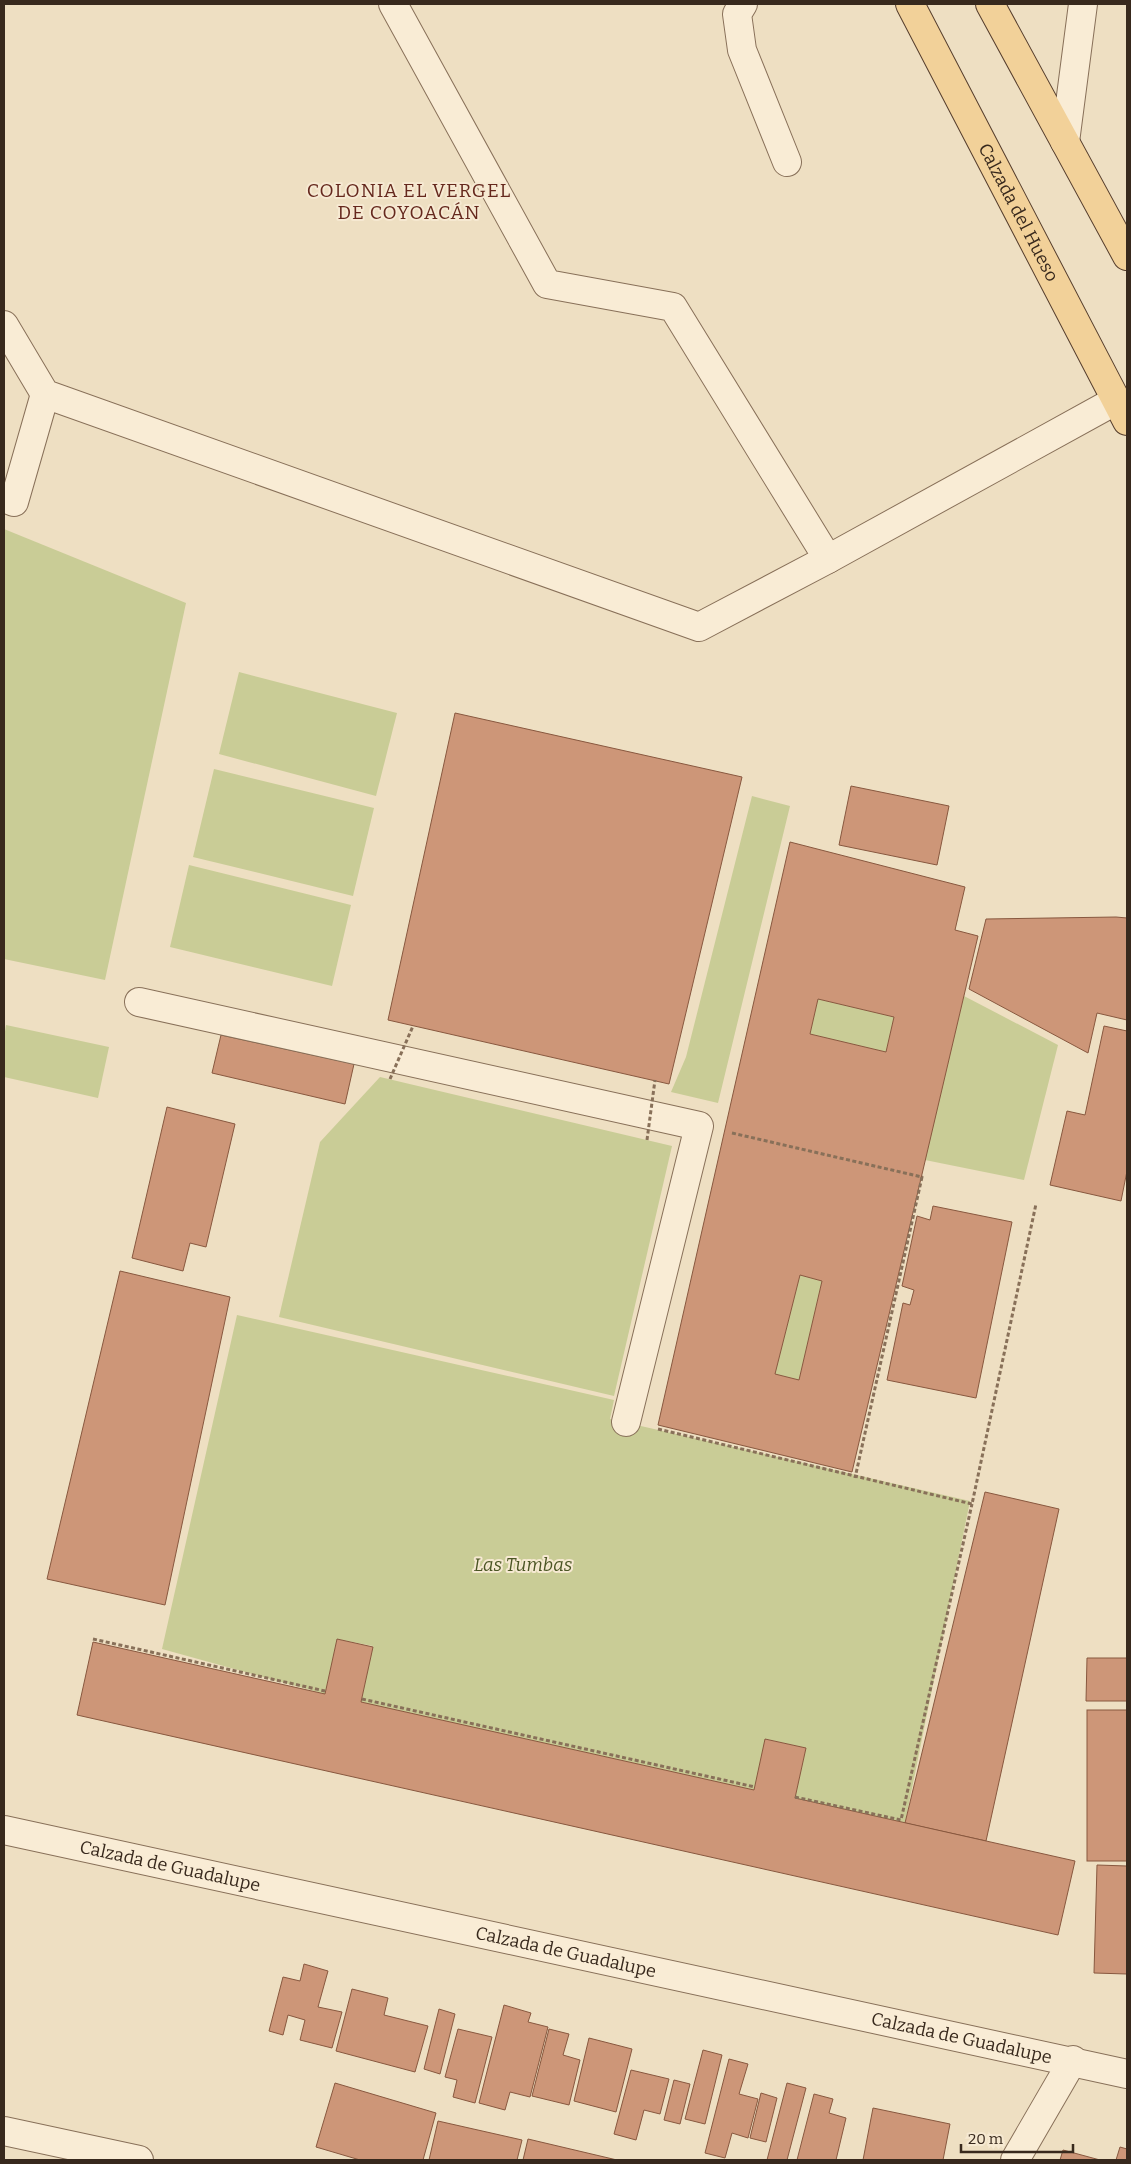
<svg xmlns="http://www.w3.org/2000/svg" width="1131" height="2164" font-family="Bitter,serif">
  <style>
    .green { fill: #c9cc96 }
    .building { fill: #cd9678; stroke: #88583f; fill-rule: evenodd }
    .lines { fill: none; stroke-linecap: round; stroke-linejoin: round }
    .minor-casing { stroke: #887059; stroke-width: 30 }
    .major-casing { stroke: #563e2d; stroke-width: 30 }
    .path { stroke: #887059; stroke-width: 3; stroke-dasharray: 4 2.5; stroke-linecap: butt }
    .minor { stroke: #f9ecd5; stroke-width: 28 }
    .major { stroke: #f2d199; stroke-width: 28 }
    .path-bridge { stroke: #887059; stroke-width: 3; stroke-dasharray: 4 2.5; stroke-linecap: butt }
    .labels { text-anchor: middle; stroke-width: 4; stroke-linejoin: round; paint-order: stroke }
    .street-label { font-size: 18px; fill: #38291d; stroke: #f6e9d2 }
    .park-label { font-size: 18px; font-style: italic; fill: #4b5524; stroke: #f6e9d2 }
    .neighbourhood-label { font-size: 19px; letter-spacing: 1px; fill: #65281d; stroke: #f6e9d2 }
  </style>
  <rect width="100%" height="100%" fill="#eedfc2"/>
  <g class="green">
    <polygon points="4,529 186,603 105,980 4,959"/>
    <polygon points="239,672 397,713 376,796 219,754"/>
    <polygon points="214,769 374,808 353,896 193,857"/>
    <polygon points="752,796 790,806 718,1103 671,1092 686,1057"/>
    <polygon points="189,865 351,905 332,986 170,947"/>
    <polygon points="964,996 1058,1045 1024,1180 925,1160"/>
    <polygon points="818,999 894,1017 886,1052 810,1034"/>
    <polygon points="6,1025 109,1047 98,1098 4,1077 4,1038"/>
    <polygon points="380,1077 672,1146 614,1396 279,1317 320,1142"/>
    <polygon points="800,1275 822,1281 799,1380 775,1374"/>
    <polygon points="237,1315 614,1400 610,1419 970,1501 905,1823 795,1798 806,1748 766,1739 754,1790 361,1702 373,1646 337,1639 325,1694 162,1649"/>
  </g>
  <g class="building">
    <polygon points="455,713 742,777 669,1084 388,1020"/>
    <polygon points="851,786 949,806 937,865 839,845"/>
    <path d="M790,842L965,887L955,930L978,936L852,1472L658,1425ZM818,999L894,1017L886,1052L810,1034ZM800,1275L822,1281L799,1380L775,1374Z"/>
    <polygon points="1116,917 1127,918 1127,1020 1097,1013 1088,1053 969,989 986,919"/>
    <polygon points="1104,1026 1127,1031 1127,1171 1121,1201 1050,1185 1067,1111 1085,1115"/>
    <polygon points="221,1035 354,1064 345,1104 212,1073"/>
    <polygon points="167,1107 235,1124 206,1247 190,1243 183,1271 132,1258"/>
    <polygon points="933,1206 1012,1222 976,1398 887,1380 903,1303 910,1305 914,1290 902,1286 917,1216 930,1220"/>
    <polygon points="120,1271 230,1297 165,1605 47,1579"/>
    <polygon points="985,1492 1059,1509 986,1841 905,1823"/>
    <polygon points="337,1639 373,1647 361,1702 754,1790 765,1739 806,1748 795,1798 1075,1861 1058,1935 77,1715 93,1642 325,1694"/>
    <polygon points="1087,1658 1127,1658 1127,1701 1086,1701"/>
    <rect x="1087" y="1710" width="40" height="151"/>
    <polygon points="1097,1865 1127,1866 1127,1974 1094,1973"/>
    <polygon points="304,1964 328,1971 318,2007 342,2012 332,2048 300,2040 305,2020 288,2015 283,2035 269,2031 283,1977 300,1981"/>
    <polygon points="352,1989 388,1998 384,2015 428,2026 415,2072 336,2051"/>
    <polygon points="504,2005 531,2013 528,2022 548,2027 530,2097 510,2092 505,2110 479,2103"/>
    <polygon points="439,2009 455,2014 440,2074 424,2069"/>
    <polygon points="458,2029 492,2037 475,2103 453,2097 457,2080 445,2077"/>
    <polygon points="549,2029 569,2034 563,2055 580,2060 569,2105 532,2096"/>
    <polygon points="589,2038 632,2049 616,2112 574,2101"/>
    <polygon points="703,2050 722,2055 705,2124 685,2119"/>
    <polygon points="729,2059 748,2064 739,2094 758,2099 748,2138 732,2133 725,2158 705,2153"/>
    <polygon points="631,2070 669,2079 660,2114 644,2110 636,2140 614,2134"/>
    <polygon points="674,2080 690,2084 680,2124 664,2120"/>
    <polygon points="335,2083 436,2113 423,2160 360,2160 316,2147"/>
    <polygon points="787,2083 806,2088 787,2160 767,2160"/>
    <polygon points="761,2093 777,2098 766,2142 750,2138"/>
    <polygon points="814,2094 833,2099 829,2113 846,2118 836,2160 797,2160"/>
    <polygon points="873,2108 950,2124 943,2160 863,2160"/>
    <polygon points="438,2121 522,2140 517,2160 429,2160"/>
    <polygon points="528,2139 617,2160 523,2160"/>
    <polygon points="1120,2147 1127,2149 1127,2160 1116,2160"/>
    <polygon points="1063,2150 1100,2160 1060,2160"/>
  </g>
  <g class="lines">
    <g class="minor-casing">
      <g id="minor">
        <polyline points="393,4 547,284 673,307 828,559"/>
        <polyline points="743,4 737,14 742,50 787,162"/>
        <polyline points="1065,142 1083,4"/>
        <polyline points="4,325 45,394 699,627 828,559 1115,401"/>
        <polyline points="4,498 14,502 45,394"/>
        <polyline points="139,1002 699,1126 626,1422"/>
        <path id="s1" d="M4,1830L1127,2074"/>
        <polyline points="4,2131 139,2160"/>
        <polyline points="1015,2160 1073,2060"/>
      </g>
    </g>
    <g class="major-casing">
      <g id="major">
        <path id="s2" d="M910,4L1127,421"/>
        <polyline points="990,4 1127,256"/>
      </g>
    </g>
    <g class="path">
      <polyline points="732,1133 922,1177 855,1478"/>
      <polyline points="658,1429 972,1504 1036,1204"/>
      <polyline points="93,1639 325,1691"/>
      <polyline points="362,1699 755,1787"/>
      <polyline points="795,1797 901,1820 972,1504"/>
    </g>
    <use href="#minor" class="minor"/>
    <use href="#major" class="major"/>
    <g class="path-bridge">
      <polyline points="390,1079 413,1026"/>
      <polyline points="647,1140 655,1080"/>
    </g>
  </g>
  <g class="labels">
    <g class="street-label">
      <text dy="6" stroke="none"><textPath href="#s2" startOffset="235">Calzada del Hueso</textPath></text>
      <text dy="6" stroke="none"><textPath href="#s1" startOffset="170">Calzada de Guadalupe</textPath></text>
      <text dy="6" stroke="none"><textPath href="#s1" startOffset="575">Calzada de Guadalupe</textPath></text>
      <text dy="6" stroke="none"><textPath href="#s1" startOffset="980">Calzada de Guadalupe</textPath></text>
    </g>
    <g class="park-label">
      <text x="523" y="1571">Las Tumbas</text>
    </g>
    <g class="neighbourhood-label">
      <text x="409" y="197">COLONIA EL VERGEL<tspan x="409" dy="22">DE COYOACÁN</tspan></text>
    </g>
  </g>
  <rect width="1131" height="2164" fill="none" stroke="#38291d" stroke-width="10"/>
  <path d="M961 2144v8h112v-8" fill="none" stroke="#38291d" stroke-width="2.5"/>
  <text x="968" y="2144" font-size="15" fill="#38291d" stroke="#f6e9d2" stroke-width="4" paint-order="stroke">20 m</text>
</svg>
